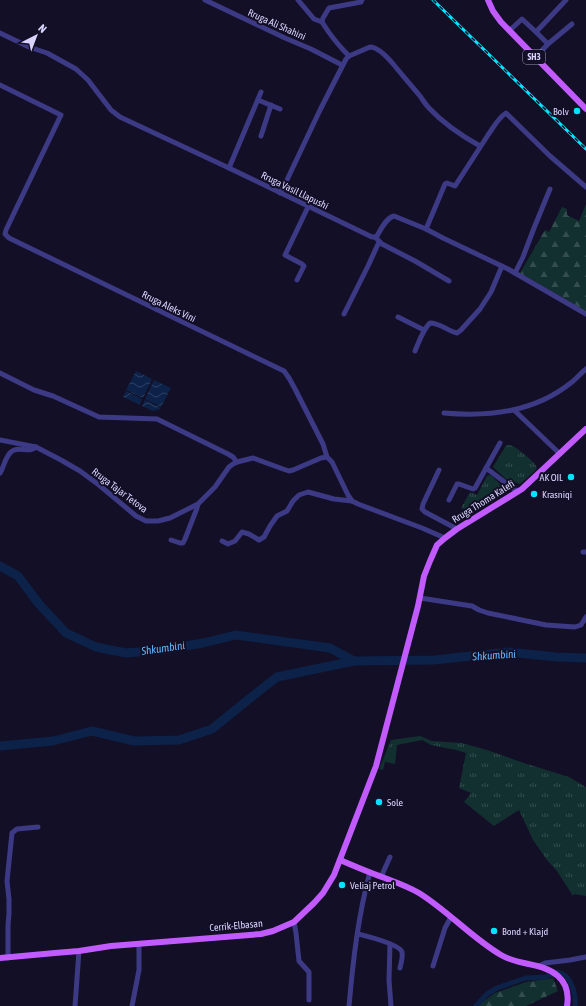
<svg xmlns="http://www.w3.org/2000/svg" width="586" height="1006" font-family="'Asap Condensed',sans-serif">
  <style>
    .grass { fill: url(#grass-tufts) }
    .forest { fill: url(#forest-firs) }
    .water { fill: url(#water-waves) }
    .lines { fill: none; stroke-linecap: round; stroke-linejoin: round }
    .canal { stroke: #0c2248; stroke-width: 5 }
    .river { stroke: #0c2248; stroke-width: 9 }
    .minor { stroke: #3d3a85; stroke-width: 5 }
    .major { stroke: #c25bff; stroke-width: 6 }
    .rail-casing { stroke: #00e5ff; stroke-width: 3 }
    .rail { stroke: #130f26; stroke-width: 1.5; stroke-dasharray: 4.5; stroke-linecap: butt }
    .poi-dot { fill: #00e5ff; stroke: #130f26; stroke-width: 1.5 }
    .labels { text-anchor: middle; stroke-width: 4; stroke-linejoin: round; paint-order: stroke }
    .shield { fill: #130f26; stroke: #9e99be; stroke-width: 1 }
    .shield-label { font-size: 9px; font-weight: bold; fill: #d9d4ff }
    .street-label { font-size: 10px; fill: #d9d4ff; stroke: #130f26 }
    .poi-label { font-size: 10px; fill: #d9d4ff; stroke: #130f26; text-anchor: start }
    .water-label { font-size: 11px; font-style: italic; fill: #62b6ff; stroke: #130f26 }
  </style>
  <defs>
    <pattern id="grass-tufts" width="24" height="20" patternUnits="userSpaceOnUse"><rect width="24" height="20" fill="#12302f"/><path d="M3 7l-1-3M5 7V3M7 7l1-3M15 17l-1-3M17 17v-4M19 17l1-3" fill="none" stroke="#344d4e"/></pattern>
    <pattern id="forest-firs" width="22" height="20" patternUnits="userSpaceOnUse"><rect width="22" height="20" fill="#12302f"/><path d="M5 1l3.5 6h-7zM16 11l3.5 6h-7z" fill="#344d4e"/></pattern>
    <pattern id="water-waves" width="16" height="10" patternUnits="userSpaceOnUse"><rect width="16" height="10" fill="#0c2248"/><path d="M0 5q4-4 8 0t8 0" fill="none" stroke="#2f4163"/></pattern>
  </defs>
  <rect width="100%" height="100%" fill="#130f26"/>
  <g class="grass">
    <path d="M507,445C511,445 513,446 516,448C520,450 537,464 537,468C536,469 535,470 535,471L520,484L506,479L493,467L505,447Z"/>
    <path d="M489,475L492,476L507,491V492L474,511C469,512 466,510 461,508L470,492L477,495L487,476Z"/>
    <polygon points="420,736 432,741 462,743 487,750 524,763 569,777 586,787 586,896 574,894 573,896 557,871 547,860 533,840 519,810 494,826 464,802 471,793 459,788 466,753 456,750 431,745 422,740 397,745 395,764 385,762 383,770 379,769 391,740"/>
  </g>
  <g class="forest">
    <polygon points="586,204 586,311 520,273 545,230 549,232 562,207 567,209 567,215 579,221"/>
    <polygon points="553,978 558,991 526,1006 477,1006 495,993 526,982"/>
  </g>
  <g class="water">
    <polygon points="136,371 152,379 143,398 126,390"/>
    <polygon points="154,380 171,388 161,407 145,399"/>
    <polygon points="126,391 142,399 140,405 123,397"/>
    <polygon points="145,400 161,408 160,409 153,411 142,406"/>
  </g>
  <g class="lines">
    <path class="canal" d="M476,1006L487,994L497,988L526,978L545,977L558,972C561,973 565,975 567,977C573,985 576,996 575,1006"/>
    <g class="river">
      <polyline points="0,566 18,576 39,604 66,633 96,647 126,653 162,650 203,643 236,635 330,648 354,661"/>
      <polyline points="0,746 53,741 92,731 134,741 179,740 212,729 244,703 277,677 354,661 434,660 508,652 557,657 586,658"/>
    </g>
    <g class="minor">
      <polyline points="205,0 285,38 311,49 342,65"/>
      <polyline points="298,0 314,19 322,22"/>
      <polyline points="509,31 522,19 536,32 566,0"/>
      <polyline points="536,32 548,44"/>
      <path d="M0,33L29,47L47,53L76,69L88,80L111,110L120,117L229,168L372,237H375L377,236C381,229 386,218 394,216L426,229L443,238L508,269L586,314"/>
      <path d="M349,56C339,46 330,35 322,22L323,18L329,8L361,2L362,0"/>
      <polyline points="535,58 548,44 572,24"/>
      <polyline points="0,85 61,115 15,211 6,230 5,234 9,238 284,371 289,378 295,389 323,444 327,457 332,462 348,495 352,501 358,504 422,528 445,538"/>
      <polyline points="258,100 280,109"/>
      <polyline points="261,136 271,105"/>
      <polyline points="229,168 261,92"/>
      <path d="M280,193L286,182L320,110L346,59L349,56L370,47C378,47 389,59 394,65C402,75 411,85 420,96C423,100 425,104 429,108C444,124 462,136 480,146"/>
      <path d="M426,229L445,184L447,183L455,186C466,169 477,152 488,135C493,128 498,118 506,113L550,156L586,187"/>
      <polyline points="375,237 382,244 415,261 449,281"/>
      <polyline points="515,273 523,257 534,228 550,189"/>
      <polyline points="297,280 304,266 302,264 285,255 308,207"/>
      <polyline points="344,314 368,266 379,242"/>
      <polyline points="398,317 424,330"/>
      <path d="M415,351C419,342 423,329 430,323C440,323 448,331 457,333L461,330L480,309L491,292L502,266"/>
      <polyline points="0,373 34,390 53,396 99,417 157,419 228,454 233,457 237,462"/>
      <polyline points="514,410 560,454"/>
      <path d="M444,413C490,417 535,412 572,382C577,378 581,373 586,369"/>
      <polyline points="0,440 36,447 61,460 80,471 99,485 136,516 146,521 158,521 170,518 198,504 215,487 229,467 233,464 237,462 253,458 283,469 289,471 293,470 321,458 327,457"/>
      <polyline points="486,468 518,492"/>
      <polyline points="439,470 423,504 422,509 425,512 457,529"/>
      <path d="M0,473C4,467 5,457 11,452C18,445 29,454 36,447"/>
      <polyline points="449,500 457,484 459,484 473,489 475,488 500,443"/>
      <polyline points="171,540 180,543 183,543 185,539 197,508 198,504"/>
      <polyline points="222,541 228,544 235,541 242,532 249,534 259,540 264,537 270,526 277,516 287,511 293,501 299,495 308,492 334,499 352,501"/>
      <polyline points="583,552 586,552"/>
      <polyline points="420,598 472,606 479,610 488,613 546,625 575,627 581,625 586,617"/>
      <polyline points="381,877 390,857"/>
      <polyline points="294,922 296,933 299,961 309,972 309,1000"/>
      <path d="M358,934C366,936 399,944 402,952C403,956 401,964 400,968"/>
      <polyline points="390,944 389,980 391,1006"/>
      <polyline points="8,958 8,925 9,914 9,899 7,881 12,833 17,829 38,827"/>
      <polyline points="433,966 445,928 451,917"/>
      <polyline points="539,966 545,963 570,960 586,957"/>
      <polyline points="75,1006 79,951"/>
      <polyline points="132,1006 139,970 139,944"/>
      <path d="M349,1006C353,961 358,916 370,872"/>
    </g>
    <g class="major">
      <polyline points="488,0 493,11 501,22 586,109"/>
      <path d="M340,860C354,866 368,872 382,877C395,882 407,886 419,893C448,911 472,938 501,955C519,966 542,962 558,976C567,984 569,994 567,1006"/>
      <polyline points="0,958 55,953 79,951 111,946 261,934 273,931 294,922 314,903 323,893 334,875 376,766 418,606 424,576 430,561 437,545 445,538 457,529 522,489 586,429"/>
    </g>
    <g class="rail-casing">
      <polyline id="rail" points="433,0 586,149"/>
    </g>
    <use href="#rail" class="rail"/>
  </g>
  <g class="poi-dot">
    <circle cx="577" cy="111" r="4"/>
    <circle cx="571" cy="477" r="4"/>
    <circle cx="534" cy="494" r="4"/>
    <circle cx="379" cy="802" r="4"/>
    <circle cx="342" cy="885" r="4"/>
    <circle cx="494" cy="931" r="4"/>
  </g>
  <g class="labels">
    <rect class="shield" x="523" y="50" width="22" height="14" rx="3"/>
    <g class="shield-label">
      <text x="534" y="60">SH3</text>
    </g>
    <g class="street-label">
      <text transform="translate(277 24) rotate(24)" y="4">Rruga Ali Shahini</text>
      <text transform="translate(295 190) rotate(26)" y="4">Rruga Vasil Llapushi</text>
      <text transform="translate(169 306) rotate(26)" y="4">Rruga Aleks Vini</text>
      <text transform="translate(120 490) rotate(37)" y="4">Rruga Tajar Tetova</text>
      <text transform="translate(483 501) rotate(-32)" y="4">Rruga Thoma Kalefi</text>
      <text transform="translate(236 925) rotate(-5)" y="4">Cerrik-Elbasan</text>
    </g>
    <g class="poi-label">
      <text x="569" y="115" text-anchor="end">Bolv</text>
      <text x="563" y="481" text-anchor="end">AK OIL</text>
      <text x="542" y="498">Krasniqi</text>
      <text x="387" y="806">Sole</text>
      <text x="350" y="889">Veliaj Petrol</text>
      <text x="502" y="935">Bond + Klajd</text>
    </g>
    <g class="water-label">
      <text transform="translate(163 648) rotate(-8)" y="4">Shkumbini</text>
      <text transform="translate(494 655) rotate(-4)" y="4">Shkumbini</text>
    </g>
  </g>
  <g transform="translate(36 36) rotate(42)" stroke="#130f26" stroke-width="3" paint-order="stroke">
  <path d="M0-3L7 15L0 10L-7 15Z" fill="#d9d4ff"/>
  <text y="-6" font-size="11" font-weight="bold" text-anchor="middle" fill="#d9d4ff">N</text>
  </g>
</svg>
